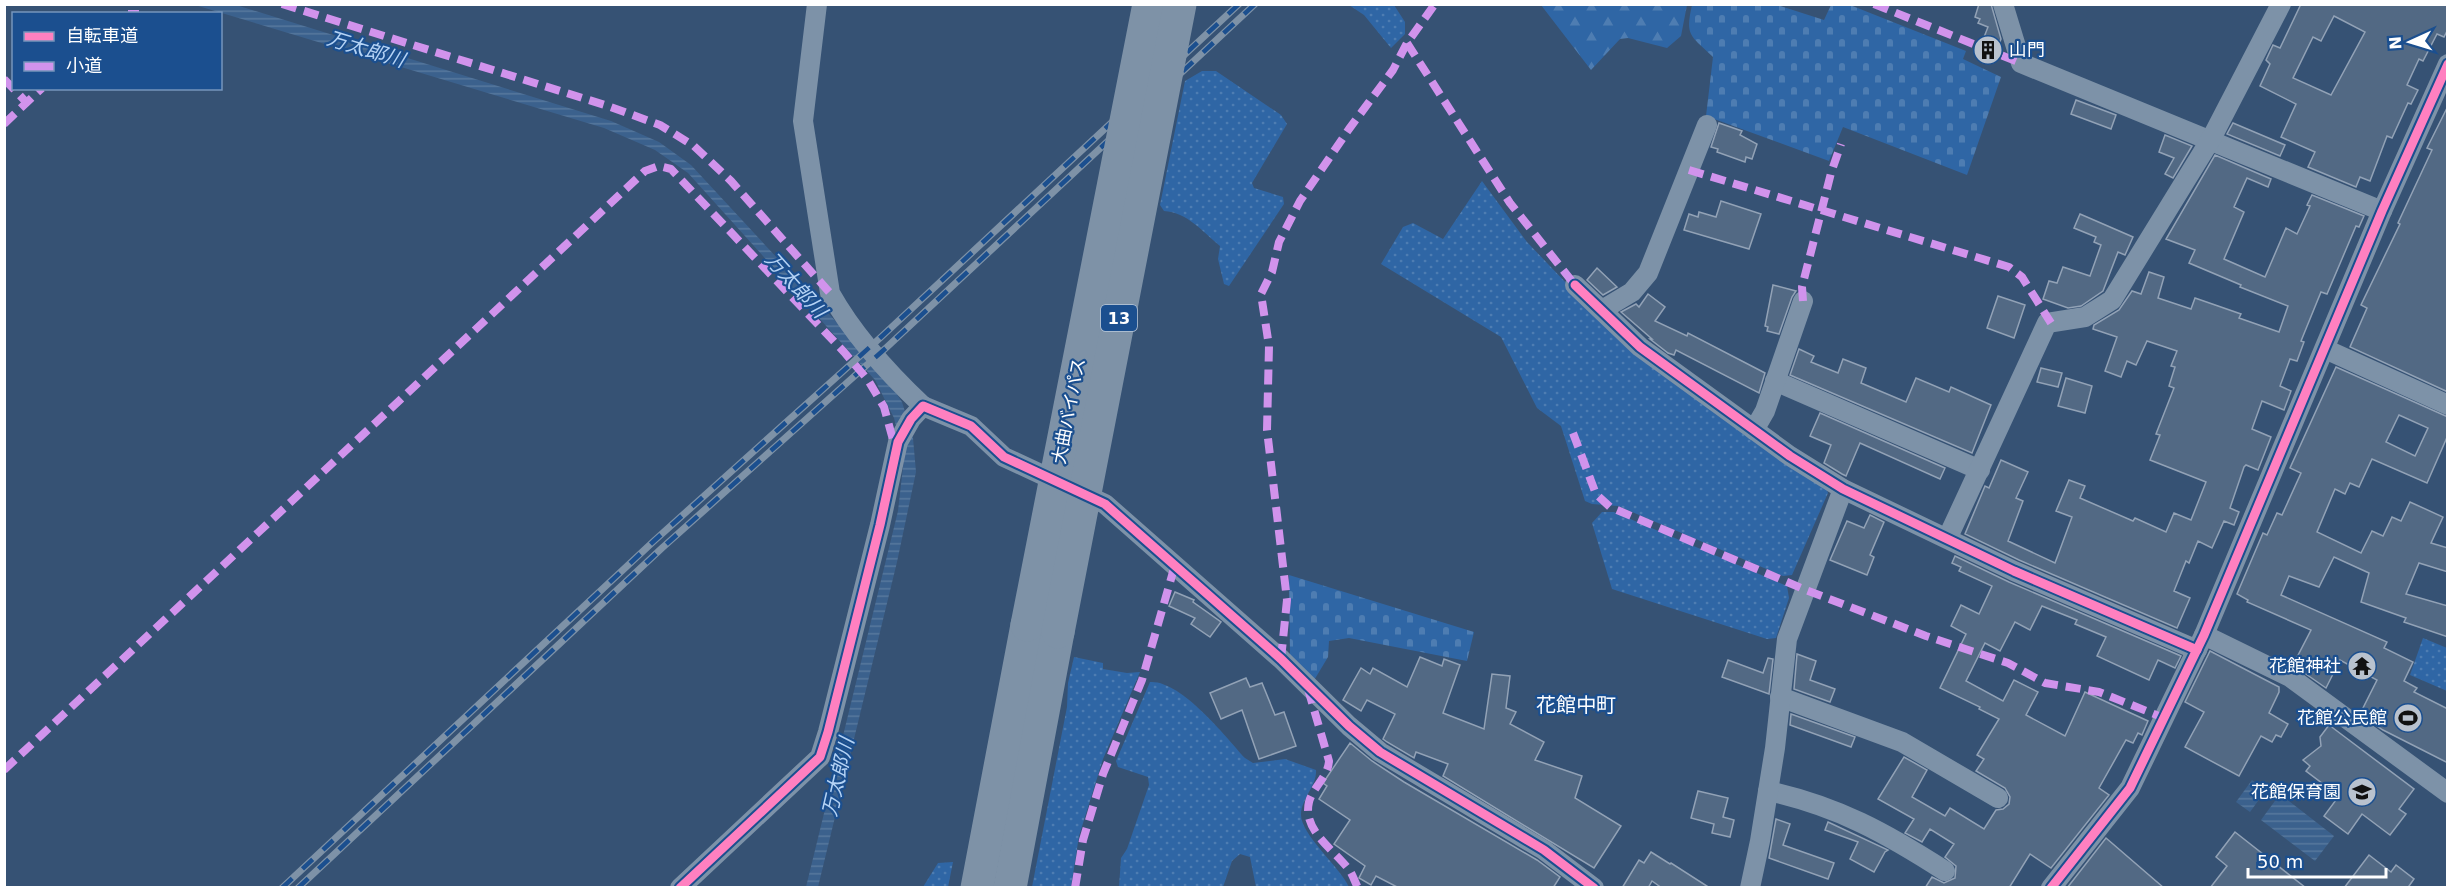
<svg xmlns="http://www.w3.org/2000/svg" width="2452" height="892" font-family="'DejaVu Sans','Noto Sans JP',sans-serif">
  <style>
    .grass { fill: url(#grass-dots) }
    .forest { fill: url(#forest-firs) }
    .cemetery { fill: url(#cemetery-stones) }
    .water { fill: url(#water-rules) }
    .building { fill: #526984; stroke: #92a2b6; stroke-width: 1.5; fill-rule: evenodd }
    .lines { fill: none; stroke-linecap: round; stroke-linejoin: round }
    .street { stroke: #7d92a8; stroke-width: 20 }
    .highway { stroke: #7e92a7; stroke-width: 33 }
    .rail-casing { stroke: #7e92a7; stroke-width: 7 }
    .rail { stroke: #1b4f8f; stroke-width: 4.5; stroke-dasharray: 14; stroke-linecap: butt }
    .highway-bridge { stroke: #7e92a7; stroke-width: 33 }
    .quiet { stroke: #d193ec; stroke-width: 8; stroke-dasharray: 15 8; stroke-linecap: butt }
    .cycleway-casing { stroke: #1b4f8f; stroke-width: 13 }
    .cycleway { stroke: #ff80c0; stroke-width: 9 }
    .labels { text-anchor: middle; stroke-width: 4.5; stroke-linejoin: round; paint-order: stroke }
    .shield { fill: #1b4f8f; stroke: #bbcadd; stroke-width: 1.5 }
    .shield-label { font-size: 16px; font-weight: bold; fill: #fff }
    .poi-label { font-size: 18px; fill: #fff; stroke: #1b4f8f; text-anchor: end }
    .street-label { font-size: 18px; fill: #fff; stroke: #1b4f8f }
    .water-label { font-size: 20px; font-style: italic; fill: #b5d3f5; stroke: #1b4f8f }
    .neighbourhood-label { font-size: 20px; fill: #fff; stroke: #1b4f8f }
  </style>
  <defs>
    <pattern id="grass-dots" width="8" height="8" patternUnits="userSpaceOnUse" patternTransform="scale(1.5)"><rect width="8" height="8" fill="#2f66a5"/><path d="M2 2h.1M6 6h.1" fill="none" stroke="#4e7db2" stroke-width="1.8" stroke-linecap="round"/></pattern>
    <pattern id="forest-firs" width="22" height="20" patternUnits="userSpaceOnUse" patternTransform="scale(1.5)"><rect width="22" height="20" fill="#2f66a5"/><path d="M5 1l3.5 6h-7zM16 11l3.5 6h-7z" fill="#4e7db2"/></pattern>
    <pattern id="cemetery-stones" width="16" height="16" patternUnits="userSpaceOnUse" patternTransform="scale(1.5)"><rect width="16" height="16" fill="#2f66a5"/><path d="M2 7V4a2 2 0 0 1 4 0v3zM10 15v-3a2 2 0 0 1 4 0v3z" fill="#4e7db2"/></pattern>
    <pattern id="water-rules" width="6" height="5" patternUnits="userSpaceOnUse" patternTransform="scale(1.5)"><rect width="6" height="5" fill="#3b618d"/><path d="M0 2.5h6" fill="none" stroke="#58799e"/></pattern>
  </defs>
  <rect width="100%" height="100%" fill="#365274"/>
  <g class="grass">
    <polygon points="1349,5 1394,5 1405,22 1405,34 1391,48 1364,15"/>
    <path d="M1202,71H1216L1281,115L1287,124L1252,183L1254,188L1283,197L1284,204L1229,286L1224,284L1218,259L1220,246C1203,232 1187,212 1164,211L1160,205L1185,81Z"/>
    <polygon points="1482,181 1527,242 1569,286 1826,487 1828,493 1792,575 1783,576 1618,506 1592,504 1585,501 1561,426 1537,408 1501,337 1381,264 1403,227 1413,223 1443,239"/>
    <polygon points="1602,512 1614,512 1787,586 1789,598 1776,638 1767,639 1612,589 1592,523"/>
    <polygon points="2423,638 2447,648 2447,691 2410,675"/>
    <polygon points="1074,657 1103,663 1103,669 1127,673 1140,672 1103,759 1079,836 1071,887 1032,887 1067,707 1068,683"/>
    <path d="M1150,682C1181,680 1225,736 1245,758L1253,763L1285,759L1316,770C1317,785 1302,798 1301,814C1300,834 1340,867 1349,887H1256L1250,857L1240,854L1232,861L1223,887H1119L1121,858L1127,849L1149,785L1148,777L1118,767L1116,761Z"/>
    <polygon points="953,862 948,887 923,887 938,863"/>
  </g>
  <polygon class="forest" points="1541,5 1687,5 1681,36 1667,48 1628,38 1620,39 1591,70"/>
  <g class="cemetery">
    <path d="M1692,5H1777L1824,20L1831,5H1850L1966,51L1963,59L2001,77L1967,175L1843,127L1829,161L1706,116L1713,57C1690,35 1685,36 1692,5Z"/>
    <polygon points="1289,575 1474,632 1467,661 1349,638 1329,641 1328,657 1313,682 1290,655"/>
  </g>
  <g class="water">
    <polygon points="195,5 236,5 611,121 659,142 691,165 880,369 902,402 913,438 916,472 897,562 818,887 806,887 898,511 904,458 894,418 875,380 688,173 655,150 604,128"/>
    <polygon points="2252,780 2266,790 2250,812 2236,802"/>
    <polygon points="2280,794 2334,836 2315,861 2261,820"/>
  </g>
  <g class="building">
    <polygon points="1979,4 1991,4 2001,39 1992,61 1977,55 1988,27 1978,23 1980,19 1975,17"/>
    <path d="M2301,4H2448V29L2444,37L2437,34L2423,61L2419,59L2407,85L2418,90L2411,104L2408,103L2392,138L2387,136L2370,181L2360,177L2356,187L2308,167L2315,152L2281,137L2296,104L2260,86L2270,64L2266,60L2273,45L2280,48ZM2334,16L2365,32L2331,95L2293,78L2313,37L2321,41Z"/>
    <polygon points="2076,100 2116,115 2111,129 2071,114"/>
    <polygon points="2448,106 2448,392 2350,347 2367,308 2361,305 2400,224 2398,223 2432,150 2427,148"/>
    <polygon points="1719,123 1742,131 1740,135 1757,144 1752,159 1746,157 1745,162 1717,152 1718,149 1711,147"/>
    <polygon points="2233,123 2285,145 2280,156 2227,134"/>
    <polygon points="2165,135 2192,146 2173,178 2165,174 2174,158 2159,152"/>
    <polygon points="2215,155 2271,179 2268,187 2247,178 2234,207 2244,212 2224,259 2265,277 2286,228 2297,234 2310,206 2307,205 2312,195 2364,216 2359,227 2356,226 2327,294 2321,292 2301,341 2304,342 2297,361 2290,359 2280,386 2291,391 2284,410 2262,401 2252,429 2271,437 2258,470 2246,465 2244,467 2230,508 2239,512 2234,525 2224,521 2212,548 2198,541 2189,563 2186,561 2174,591 2190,598 2177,628 2019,560 1965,534 1985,486 1989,488 2001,460 2028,472 2016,498 2023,501 2008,541 2055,563 2072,517 2056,511 2069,480 2085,486 2080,498 2133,521 2135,518 2166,532 2174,513 2191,520 2206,482 2150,460 2160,435 2156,434 2174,388 2169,386 2175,367 2171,366 2177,351 2147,341 2136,365 2127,361 2121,377 2105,371 2117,337 2093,329 2094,325 2119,310 2132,291 2141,294 2149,272 2164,277 2158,298 2191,309 2195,298 2241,314 2239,318 2279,332 2288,306 2240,287 2241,285 2189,263 2195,250 2166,239"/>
    <polygon points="1721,201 1761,214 1749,249 1684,230 1689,214 1698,217 1699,212 1716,217"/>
    <polygon points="2080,214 2133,237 2125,255 2118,252 2103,291 2081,306 2068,308 2043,299 2049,281 2057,283 2063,267 2090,276 2101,245 2094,242 2096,237 2074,228"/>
    <polygon points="1597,268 1617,287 1603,295 1587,280"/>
    <polygon points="1773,285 1796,291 1792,297 1779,334 1767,331 1768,327 1765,326"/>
    <polygon points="1648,294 1665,307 1655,321 1687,336 1688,333 1765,373 1759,393 1676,350 1674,355 1668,353 1650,339 1652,339 1621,312 1636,304 1639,307"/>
    <polygon points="1998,296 2025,305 2014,338 1987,328"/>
    <polygon points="1799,349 1814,356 1811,362 1838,373 1843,359 1866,368 1861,383 1906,402 1916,378 1949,392 1951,387 1991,405 1972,453 1790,375"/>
    <path d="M2336,367L2448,417V435L2427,483L2372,459L2359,487L2350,483L2345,494L2335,489L2317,532L2361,553L2372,531L2383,536L2392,517L2401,521L2410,502L2443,517L2431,543L2448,548V572L2419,563L2406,594L2448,606V637L2404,622L2406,618L2361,602L2369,573L2334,557L2319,587L2289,576L2281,595L2387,642L2384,648L2413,662L2404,681L2417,688L2414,692L2448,709V763L2383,730L2377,726L2379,723L2360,714L2377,680L2340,660L2326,688L2293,665L2311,630L2247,602L2248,600L2237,594L2263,533L2267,535L2277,513L2282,515L2301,473L2290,468ZM2399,415L2428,428L2415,456L2386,442Z"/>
    <polygon points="2041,368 2062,373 2058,387 2037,382"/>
    <polygon points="2066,378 2092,386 2085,413 2058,406"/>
    <polygon points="1820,413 1945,468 1940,479 1860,443 1846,476 1842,474 1824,463 1831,445 1810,436"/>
    <polygon points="1870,515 1884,522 1870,555 1874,557 1867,575 1830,560 1847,521 1864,528"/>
    <polygon points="1955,556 2009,582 2181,656 2175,668 2158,660 2149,680 2097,656 2106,637 2075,624 2077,620 2042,606 2030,630 2015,622 2000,651 1985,643 1966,681 2003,701 2014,680 2038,692 2026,715 2065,736 2085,692 2148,721 2142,735 2138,733 2133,743 2126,740 2099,788 2109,795 2051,868 2030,854 2009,888 1925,888 1932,877 1944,883 1955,878 1956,866 1945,857 1954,844 1930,829 1922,842 1905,833 1914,819 1878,799 1904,757 1927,770 1912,797 1945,816 1950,808 1984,829 1996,810 2003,809 2009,804 2010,797 2005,788 1976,771 1984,759 1977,755 1999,719 1979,709 1980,707 1940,688 1966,634 1951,626 1961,605 1979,614 1992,586 1959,571 1961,567 1952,563"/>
    <polygon points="1175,592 1194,600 1193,602 1221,622 1210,637 1191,624 1195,618 1169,606"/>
    <polygon points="2210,651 2279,687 2279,692 2269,713 2288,724 2281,737 2276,735 2272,742 2261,736 2239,776 2185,747 2204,712 2185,702"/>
    <polygon points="1797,654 1816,661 1810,680 1835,689 1830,702 1794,689"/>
    <polygon points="1420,657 1442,666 1444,659 1460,665 1443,713 1484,729 1492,674 1510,676 1506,708 1516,712 1510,724 1544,742 1535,760 1582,776 1575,798 1621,826 1594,868 1443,776 1448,764 1416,752 1414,758 1387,742 1383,739 1395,714 1367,700 1361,711 1343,700 1361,668 1370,674 1373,668 1407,687"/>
    <polygon points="1768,658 1773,659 1769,694 1722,677 1728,660 1763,673"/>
    <polygon points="1246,678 1250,687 1262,683 1275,715 1284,712 1296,746 1259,759 1242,710 1221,719 1210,693"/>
    <polygon points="1791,714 1855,737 1851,747 1790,725"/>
    <polygon points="2329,725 2414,789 2399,809 2406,814 2390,835 2362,814 2348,834 2324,816 2339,796 2306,771 2310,766 2303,760 2321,746 2320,737"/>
    <polygon points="1350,743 1372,761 1404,782 1537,860 1560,877 1553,888 1399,888 1376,876 1371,885 1359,878 1365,866 1334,844 1350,820 1319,799 1327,786 1323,783"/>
    <polygon points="1698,791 1728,798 1723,817 1734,820 1730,837 1712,833 1714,824 1691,818"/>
    <polygon points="1776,819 1790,824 1783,845 1834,863 1828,879 1769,858"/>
    <polygon points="1828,822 1888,850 1885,852 1874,872 1850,859 1858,842 1825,830"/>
    <polygon points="2235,832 2306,888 2210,888 2227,866 2216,857"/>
    <polygon points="2106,838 2164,888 2067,888"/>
    <polygon points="1651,852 1670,864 1671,863 1710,888 1662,888 1652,881 1648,888 1622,888 1639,860 1644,863"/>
    <polygon points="2369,855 2391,872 2396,865 2414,879 2409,886 2411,888 2344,888"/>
  </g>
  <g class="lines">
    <g class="street">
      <path d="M817,4L803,121L830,293C854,336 888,373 923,406"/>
      <polyline points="2003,4 2021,63 2382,211"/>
      <polyline points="1575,285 1640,347 1790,456 1843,489 2014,571 2197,650"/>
      <polyline points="1602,310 1632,292 1648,273 1707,125"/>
      <polyline points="2325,349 2448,405"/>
      <polyline points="1775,381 1980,470"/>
      <polyline points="1754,430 1765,411 1803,301"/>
      <polyline points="1948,537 2047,323 2085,317 2112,300 2211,139 2281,4"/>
      <polyline points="2204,635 2290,677 2448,793"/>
      <polyline points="1780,697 1902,742 1998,798"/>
      <path d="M1768,791C1837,806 1886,833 1945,871"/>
      <polyline points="680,888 820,757 828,732 880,525 898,442 911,419 923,406 971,426 1004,457 1105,504 1281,659 1349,726 1380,752 1544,850 1594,888"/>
      <polyline points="1750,888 1760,841 1775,748 1787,639 1843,489"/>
      <polyline points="2051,888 2130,788 2204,635 2382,211 2448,64"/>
    </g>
    <g class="highway">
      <polyline points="977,888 1027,625"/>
      <polyline points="1010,888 1058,632"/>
    </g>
    <g class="rail-casing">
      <g id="rail">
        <polyline points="282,888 655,540 880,338 1239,4"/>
        <polyline points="298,888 662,548 887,347 1255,4"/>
      </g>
    </g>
    <use href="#rail" class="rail"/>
    <g class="highway-bridge">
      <polyline points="1027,625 1149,4"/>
      <polyline points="1058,632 1180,4"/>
    </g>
    <g class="quiet">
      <polyline points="282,4 608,106 660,125 694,146 731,181 830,293"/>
      <polyline points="1874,4 2023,64"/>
      <polyline points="128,14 139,14"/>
      <polyline points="1407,43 1510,203 1575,285"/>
      <polyline points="4,79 27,103"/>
      <polyline points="4,124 42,88"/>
      <polyline points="1689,170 2009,267 2022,277 2051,323"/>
      <polyline points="1803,301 1802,287 1831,173 1841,144"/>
      <polyline points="1573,433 1596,494 1610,507 1806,590 1926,636 2008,663 2045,683 2099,692 2164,718"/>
      <polyline points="1281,659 1287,600 1267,430 1269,346 1261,294 1272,272 1279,242 1300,201 1349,129 1393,70 1407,43 1435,4"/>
      <path d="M1308,689L1329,761C1328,777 1313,787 1309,802C1302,831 1335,850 1350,871C1353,876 1355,882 1358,888"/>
      <polyline points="4,770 645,171 659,166 671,169 844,352 868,380 884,407 895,447"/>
      <polyline points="1075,888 1083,840 1103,774 1142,680 1175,565"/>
    </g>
    <g class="cycleway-casing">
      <g id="cycleway">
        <polyline points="1575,285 1640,347 1790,456 1843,489 2014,571 2197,650"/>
        <polyline points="680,888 820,757 828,732 880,525 898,442 911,419 923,406 971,426 1004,457 1105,504 1281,659 1349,726 1380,752 1544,850 1594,888"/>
        <polyline points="2051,888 2130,788 2204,635 2382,211 2448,64"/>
      </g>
    </g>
    <use href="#cycleway" class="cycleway"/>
  </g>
  <defs>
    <g id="building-disc" transform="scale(1.5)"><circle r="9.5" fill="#b9c2ce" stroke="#1b4f8f"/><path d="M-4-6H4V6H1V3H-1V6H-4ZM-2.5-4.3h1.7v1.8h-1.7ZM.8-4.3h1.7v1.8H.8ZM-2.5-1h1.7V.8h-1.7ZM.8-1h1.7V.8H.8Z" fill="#111"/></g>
    <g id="temple-disc" transform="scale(1.5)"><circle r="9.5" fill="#b9c2ce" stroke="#1b4f8f"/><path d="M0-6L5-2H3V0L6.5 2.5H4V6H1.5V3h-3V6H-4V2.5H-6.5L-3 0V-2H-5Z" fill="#111"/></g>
    <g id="stadium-disc" transform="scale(1.5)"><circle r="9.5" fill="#b9c2ce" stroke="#1b4f8f"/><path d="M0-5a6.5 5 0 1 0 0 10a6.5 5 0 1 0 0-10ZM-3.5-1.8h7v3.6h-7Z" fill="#111"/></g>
    <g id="school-disc" transform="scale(1.5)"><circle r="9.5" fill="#b9c2ce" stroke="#1b4f8f"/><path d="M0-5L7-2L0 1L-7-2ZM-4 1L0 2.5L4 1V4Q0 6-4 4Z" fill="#111"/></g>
  </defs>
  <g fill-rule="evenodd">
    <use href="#building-disc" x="1988" y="50"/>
    <use href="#temple-disc" x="2362" y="666"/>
    <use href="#stadium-disc" x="2408" y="718"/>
    <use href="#school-disc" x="2362" y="792"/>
  </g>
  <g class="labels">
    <rect class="shield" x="1101" y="305" width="36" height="26" rx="4.5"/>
    <g class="shield-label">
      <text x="1119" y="324">13</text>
    </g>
    <g class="poi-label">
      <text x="2009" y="56" text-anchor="start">山門</text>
      <text x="2341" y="672">花館神社</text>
      <text x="2387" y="724">花館公民館</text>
      <text x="2341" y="798">花館保育園</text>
    </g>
    <g class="street-label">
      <text transform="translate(1069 411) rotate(-79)" y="6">大曲バイパス</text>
    </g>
    <g class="water-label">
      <text transform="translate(366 49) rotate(17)" y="7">万太郎川</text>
      <text transform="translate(796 285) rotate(48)" y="7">万太郎川</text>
      <text transform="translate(838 777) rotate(-77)" y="7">万太郎川</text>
    </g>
    <g class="neighbourhood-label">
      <text x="1576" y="712">花館中町</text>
    </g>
  </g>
  <rect width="2452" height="892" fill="none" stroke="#ffffff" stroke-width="12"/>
  <rect x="12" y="12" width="210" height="78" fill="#1b4f8f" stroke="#7695bc" stroke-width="1.5"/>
  <rect x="24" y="32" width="30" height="9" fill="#ff80c0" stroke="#7695bc" stroke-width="1.5"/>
  <text x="66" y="42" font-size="18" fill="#ffffff">自転車道</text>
  <rect x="24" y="62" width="30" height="9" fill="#d193ec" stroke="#7695bc" stroke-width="1.5"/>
  <text x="66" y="72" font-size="18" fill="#ffffff">小道</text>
  <g transform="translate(2410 42) rotate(266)" stroke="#1b4f8f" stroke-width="4.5" paint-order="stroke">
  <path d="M0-4.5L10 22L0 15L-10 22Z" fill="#ffffff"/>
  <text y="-9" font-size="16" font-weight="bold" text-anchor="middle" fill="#ffffff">N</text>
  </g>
  <path d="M2248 868v9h138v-9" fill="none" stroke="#ffffff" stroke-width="3"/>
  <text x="2257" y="868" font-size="18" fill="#ffffff" stroke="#1b4f8f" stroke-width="4.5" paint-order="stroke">50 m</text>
</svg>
